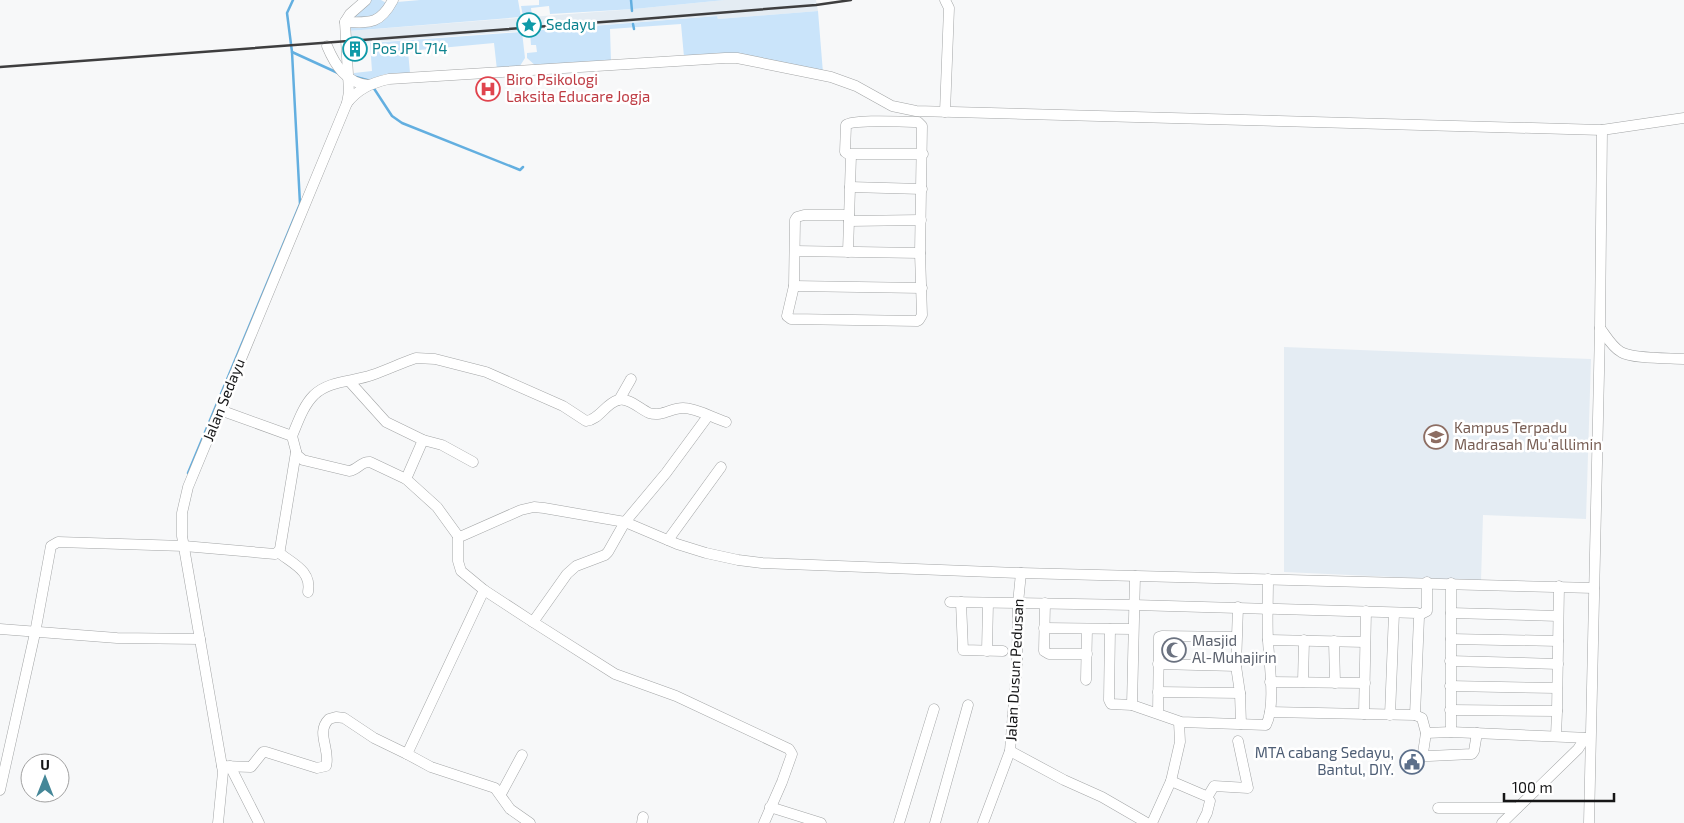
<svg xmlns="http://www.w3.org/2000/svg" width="1684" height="823" font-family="'Exo 2',sans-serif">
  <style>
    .built { fill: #e4ecf3 }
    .green { fill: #cae4fa }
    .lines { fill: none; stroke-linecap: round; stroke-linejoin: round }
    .stream { stroke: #63afe0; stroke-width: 2.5 }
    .minor-casing { stroke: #a3a5a6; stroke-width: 11 }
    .minor { stroke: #fff; stroke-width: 10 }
    .rail { stroke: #3e3e3f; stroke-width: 2.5 }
    .labels { text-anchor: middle; stroke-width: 5; stroke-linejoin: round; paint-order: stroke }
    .culture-label { font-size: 15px; fill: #0d838f; stroke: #fff; text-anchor: start }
    .health-label { font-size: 15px; fill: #be3a42; stroke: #fff; text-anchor: start }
    .street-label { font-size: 15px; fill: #161617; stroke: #fff }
    .education-label { font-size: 15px; fill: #785e54; stroke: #fff; text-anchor: start }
    .worship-label { font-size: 15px; fill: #5b616d; stroke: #fff; text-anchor: start }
    .service-label { font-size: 15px; fill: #4e5e75; stroke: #fff; text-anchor: end }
  </style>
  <rect width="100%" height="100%" fill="#f7f8f9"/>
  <g class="built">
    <polygon points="725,0 816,0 818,11 718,19 717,16 350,44 349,31 634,9"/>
    <polygon points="1284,347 1591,359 1586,519 1483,515 1481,581 1284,572"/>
  </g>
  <g class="green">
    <polygon points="371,0 381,0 388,4 378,16 351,20 354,14"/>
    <polygon points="420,0 518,0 521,17 349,31 349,26 373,24 397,2"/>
    <polygon points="539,0 725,0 634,9 550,14 549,6 531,8 532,16 523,16 521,6 539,5"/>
    <polygon points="818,11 823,73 737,55 684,57 681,24 610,29 611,62 537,67 527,58 527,53 537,52 536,45 531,45 530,31 717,16 718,19"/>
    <polygon points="522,32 525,58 518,69 497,70 494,43 408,51 410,73 385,74 366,82 354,78 354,73 372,71 370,43"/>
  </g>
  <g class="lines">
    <g class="stream">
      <polyline points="631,0 632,11"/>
      <polyline points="633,24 634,29"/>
      <polyline points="292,52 338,73"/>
      <polyline points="356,77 367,80"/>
      <polyline points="373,87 392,116 402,123 520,170 523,167"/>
      <polyline points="188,473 300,204 292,52 287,13 293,0"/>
    </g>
    <g class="minor-casing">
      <g id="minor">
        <path d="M345,22C371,23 380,24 393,0"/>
        <path d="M327,46C335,65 346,83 368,85"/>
        <path d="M347,103C358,89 371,83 389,79L725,58H737L831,77L856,86L892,106L916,111L1602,130L1684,118"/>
        <polyline points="945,112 949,8 945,0"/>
        <polyline points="850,187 922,189"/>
        <path d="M849,215H804L797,217L795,220L794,286L787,316L791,319L917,321L919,320L922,315L920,253L922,126L918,122C905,122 854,119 846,125L845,152L848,154H923"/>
        <polyline points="849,221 921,220"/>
        <polyline points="795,251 920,253"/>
        <polyline points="848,252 851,155"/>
        <polyline points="794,286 922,288"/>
        <path d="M1600,328C1606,336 1612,347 1621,352C1632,359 1669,358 1684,359"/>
        <polyline points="350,382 386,422 423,440 442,445 473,462"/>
        <polyline points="619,400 631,379"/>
        <path d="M220,410L292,436L297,455L303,460L349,471C358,470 361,461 370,462L406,479L437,507L458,536H462L521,510L534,507L544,508L625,522L677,544L706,553L738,560L762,563L1021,573L1594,588"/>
        <path d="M292,436C298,422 303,406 314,395C330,380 353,382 372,375C387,370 401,363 416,358L435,359L486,372L563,406L586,421C599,420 605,404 618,400C628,397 640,409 649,413C662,417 671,408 683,408C697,408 713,418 726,422"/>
        <polyline points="406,479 423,440"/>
        <polyline points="458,536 458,561 461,571 484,590 533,622 615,674 676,696 789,749 792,754 782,782 764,823"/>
        <polyline points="668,540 721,467"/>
        <path d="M278,552C293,564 312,571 308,592"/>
        <polyline points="950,602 1134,605 1417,613 1419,617 1415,715"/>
        <polyline points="961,602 963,650 1003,651"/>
        <polyline points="1045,603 1044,651 1049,654 1087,654"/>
        <polyline points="1238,607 1236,666 1240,693 1241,724"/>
        <polyline points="1451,613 1558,616"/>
        <polyline points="1419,615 1427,611 1427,582"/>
        <polyline points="533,622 567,574 576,566 605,555 608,552 625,522 666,473 708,416"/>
        <polyline points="1044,628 1133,629"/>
        <polyline points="0,629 117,638 200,639"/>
        <path d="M1110,629L1109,700L1111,704L1132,705L1181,722L1266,725C1276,706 1269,662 1268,640C1267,620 1268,599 1268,579"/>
        <polyline points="1451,639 1558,641"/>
        <polyline points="1268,640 1365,642"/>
        <polyline points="1334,641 1335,683"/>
        <polyline points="987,651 988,603"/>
        <polyline points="1450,661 1558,664"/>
        <polyline points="1158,664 1236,666"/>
        <polyline points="1086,680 1087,629"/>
        <polyline points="1270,682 1365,683"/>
        <polyline points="1303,682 1304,640"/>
        <polyline points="1450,686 1557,688"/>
        <polyline points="1158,692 1240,693"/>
        <polyline points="1132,705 1135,576"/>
        <polyline points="1450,710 1557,711 1559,586"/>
        <polyline points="1270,712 1415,715 1422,718 1426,733 1451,732 1590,738"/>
        <polyline points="1158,713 1159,637 1162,636 1236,637"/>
        <polyline points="1364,714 1366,611"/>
        <polyline points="1390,715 1394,613"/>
        <polyline points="1451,732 1451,583"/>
        <polyline points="1426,733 1423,753 1425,756 1429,756 1472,754 1474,751 1477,733"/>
        <polyline points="1556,736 1557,711"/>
        <polyline points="1010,751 1064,780 1102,797 1147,823"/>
        <polyline points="407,754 431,767 495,788 510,809 530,823"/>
        <path d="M222,766L251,767L263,752H266L317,768L326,766C331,749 315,733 329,719L336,717L344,718L374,738L407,754L484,590"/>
        <polyline points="230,766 259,823"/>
        <polyline points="1171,781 1206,796 1208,796 1214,786 1248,788 1238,741"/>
        <polyline points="0,790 35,633 51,546 58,542 184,546 275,554 278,552 280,549 296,452"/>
        <polyline points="501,794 522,755"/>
        <polyline points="770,807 821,823"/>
        <polyline points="1438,808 1517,808"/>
        <polyline points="218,823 223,772 182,536 182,513 188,487 347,103 349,92 345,22 350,14 366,0"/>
        <polyline points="642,823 643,817"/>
        <polyline points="899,823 934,709"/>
        <polyline points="935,823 968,705"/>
        <polyline points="983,823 1010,751 1017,664 1018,603 1021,573"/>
        <polyline points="1152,823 1171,781 1180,742 1179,722"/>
        <polyline points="1202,823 1207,813 1210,801"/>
        <polyline points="1502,823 1578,749 1585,738"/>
        <polyline points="1589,823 1600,328 1602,130"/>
      </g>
    </g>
    <use href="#minor" class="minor"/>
    <polyline class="rail" points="0,67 630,20 816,5 851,0"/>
  </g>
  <defs>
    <g id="sight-ring" transform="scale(1.25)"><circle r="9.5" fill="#fff" stroke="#0f9aa8" stroke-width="1.5"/><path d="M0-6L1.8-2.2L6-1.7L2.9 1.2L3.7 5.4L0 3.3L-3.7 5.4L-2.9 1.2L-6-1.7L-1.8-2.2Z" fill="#0f9aa8"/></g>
    <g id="building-ring" transform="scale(1.25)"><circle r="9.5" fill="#fff" stroke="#0f9aa8" stroke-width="1.5"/><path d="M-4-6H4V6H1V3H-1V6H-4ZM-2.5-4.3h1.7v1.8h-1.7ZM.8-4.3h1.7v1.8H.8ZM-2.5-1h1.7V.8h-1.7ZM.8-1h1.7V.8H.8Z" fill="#0f9aa8"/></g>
    <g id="hospital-ring" transform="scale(1.25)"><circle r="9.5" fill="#fff" stroke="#e0444e" stroke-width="1.5"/><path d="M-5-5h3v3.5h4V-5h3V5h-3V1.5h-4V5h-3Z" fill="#e0444e"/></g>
    <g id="school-ring" transform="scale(1.25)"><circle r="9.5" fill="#fff" stroke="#8d6e63" stroke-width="1.5"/><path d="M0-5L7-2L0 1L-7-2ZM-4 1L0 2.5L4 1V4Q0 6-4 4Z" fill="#8d6e63"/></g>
    <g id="mosque-ring" transform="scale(1.25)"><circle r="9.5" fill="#fff" stroke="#6b7280" stroke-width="1.5"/><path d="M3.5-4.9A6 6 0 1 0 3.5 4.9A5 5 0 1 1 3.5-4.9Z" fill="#6b7280"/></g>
    <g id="civic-ring" transform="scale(1.25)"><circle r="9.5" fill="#fff" stroke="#5c6f8a" stroke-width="1.5"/><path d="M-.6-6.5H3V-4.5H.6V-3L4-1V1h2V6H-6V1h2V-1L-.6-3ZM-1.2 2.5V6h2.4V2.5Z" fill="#5c6f8a"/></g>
  </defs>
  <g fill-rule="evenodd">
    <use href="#sight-ring" x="529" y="25"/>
    <use href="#building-ring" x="355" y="49"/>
    <use href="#hospital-ring" x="488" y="89"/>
    <use href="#school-ring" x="1436" y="437"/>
    <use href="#mosque-ring" x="1174" y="650"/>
    <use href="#civic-ring" x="1412" y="762"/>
  </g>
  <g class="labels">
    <g class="culture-label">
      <text x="546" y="30">Sedayu</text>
      <text x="372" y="54">Pos JPL 714</text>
    </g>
    <g class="health-label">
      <text x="506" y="85">Biro Psikologi<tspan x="506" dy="17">Laksita Educare Jogja</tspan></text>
    </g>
    <g class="street-label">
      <text transform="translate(224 400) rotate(-68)" y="5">Jalan Sedayu</text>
      <text transform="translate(1015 670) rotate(-87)" y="5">Jalan Dusun Pedusan</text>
    </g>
    <g class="education-label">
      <text x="1454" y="433">Kampus Terpadu<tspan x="1454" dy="17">Madrasah Mu'alllimin</tspan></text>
    </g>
    <g class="worship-label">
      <text x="1192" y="646">Masjid<tspan x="1192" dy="17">Al-Muhajirin</tspan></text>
    </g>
    <g class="service-label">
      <text x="1394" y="758">MTA cabang Sedayu,<tspan x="1394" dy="17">Bantul, DIY.</tspan></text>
    </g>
  </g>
  <g transform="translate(45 778)"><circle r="24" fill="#ffffff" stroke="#a2a2a2"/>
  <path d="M0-4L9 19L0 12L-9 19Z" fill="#458798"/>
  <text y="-8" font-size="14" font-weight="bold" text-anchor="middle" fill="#161617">U</text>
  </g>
  <path d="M1504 793v8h110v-8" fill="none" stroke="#161617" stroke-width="2.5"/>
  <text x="1512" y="793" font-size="15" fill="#161617" stroke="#ffffff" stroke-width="4" paint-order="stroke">100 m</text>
</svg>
